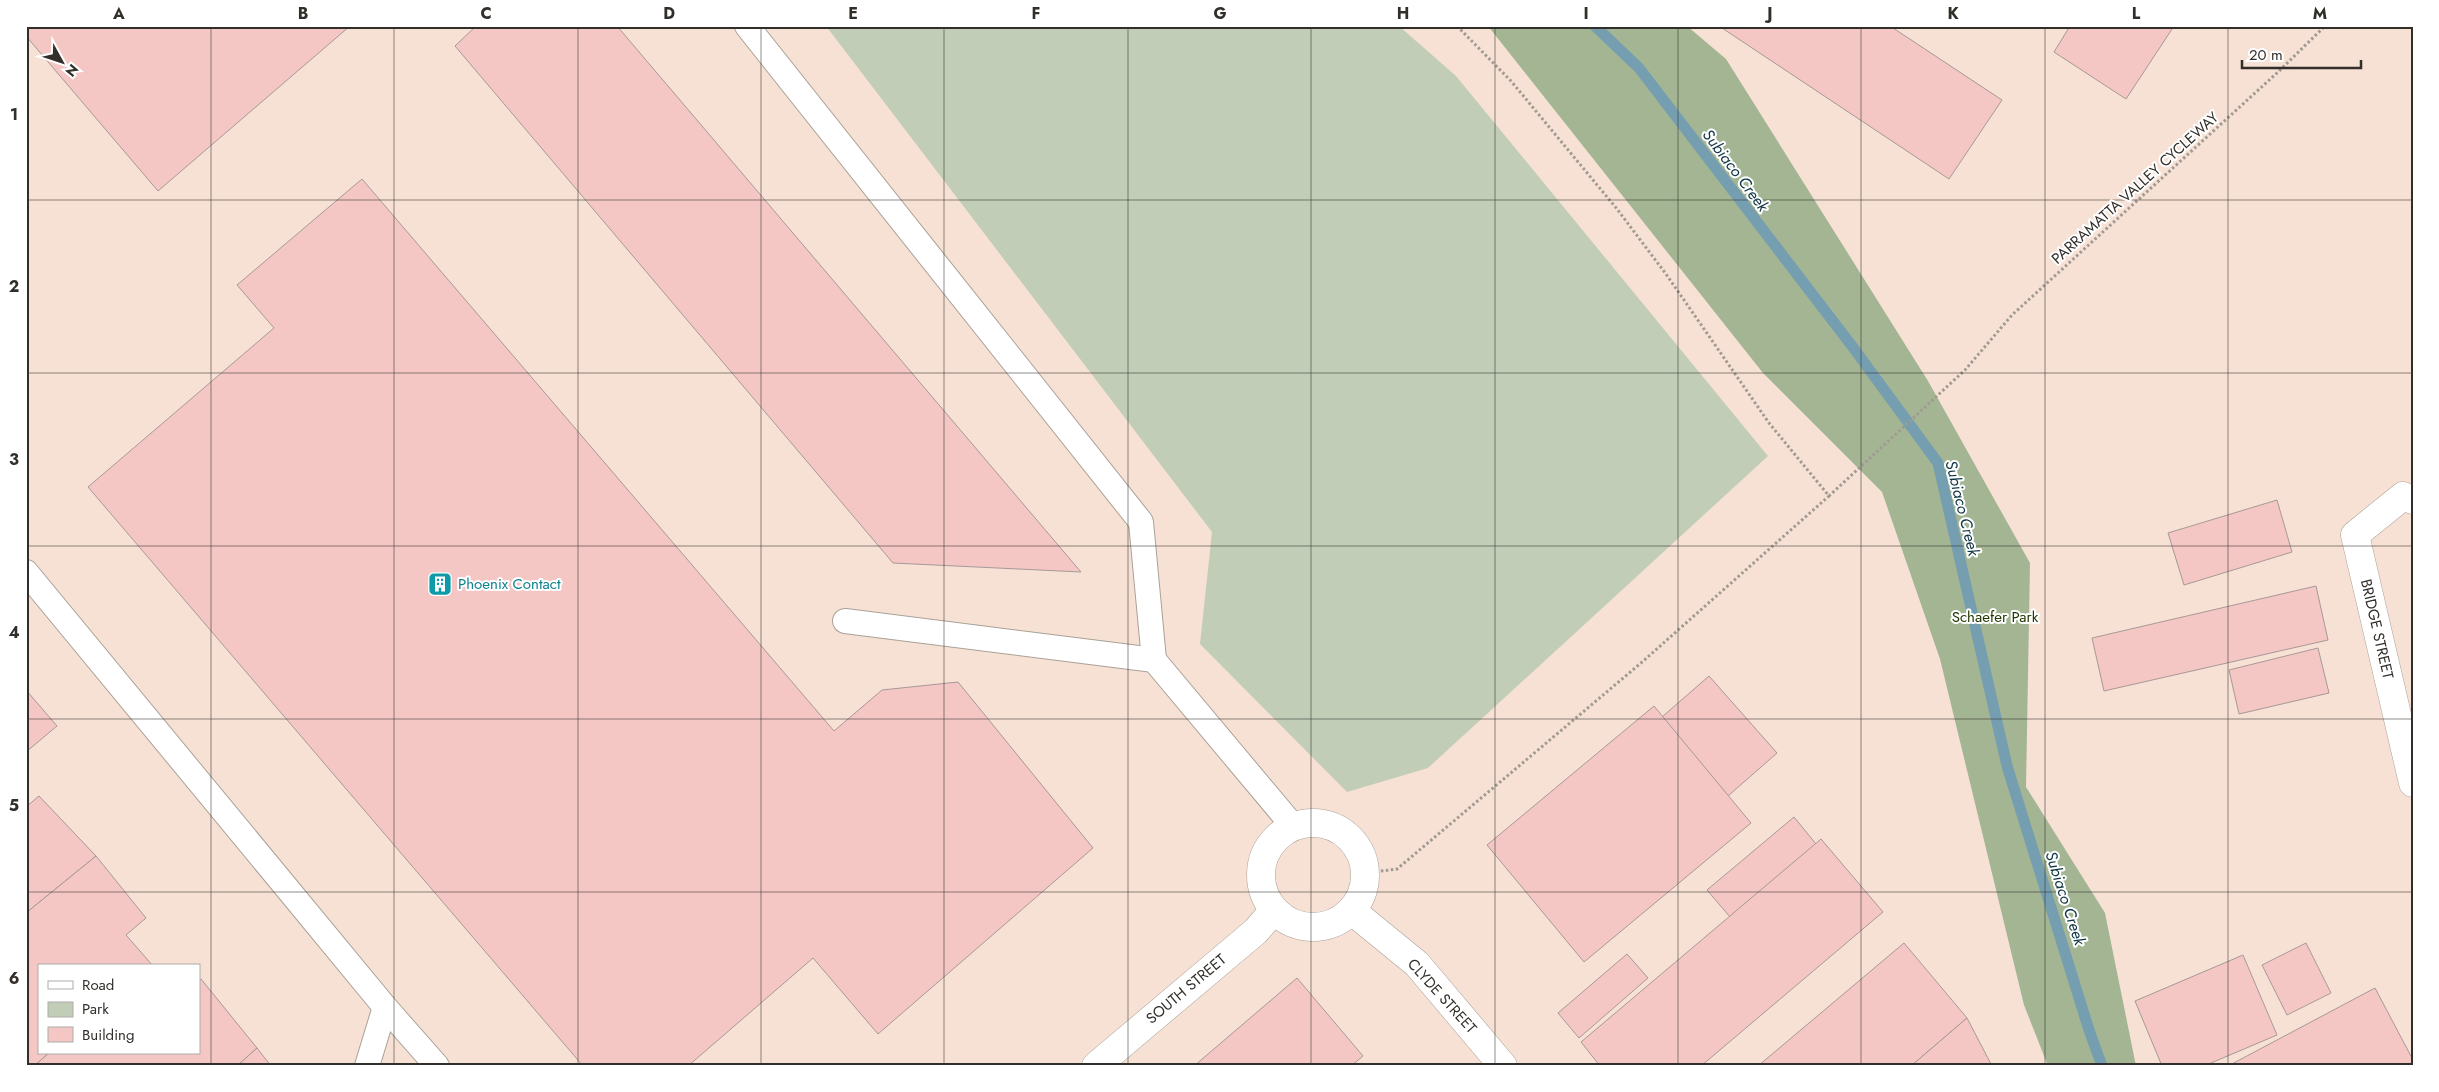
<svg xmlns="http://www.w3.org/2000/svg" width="2439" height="1092" font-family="Jost,sans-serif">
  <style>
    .industrial { fill: #f7e1d5; fill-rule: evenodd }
    .green { fill: #c1cdb7 }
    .forest { fill: #a3b593 }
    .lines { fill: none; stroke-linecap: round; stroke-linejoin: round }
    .stream { stroke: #759eb0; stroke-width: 11 }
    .building { fill: #f4c7c5; stroke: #a79897 }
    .lane-casing { stroke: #aaa197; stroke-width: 26 }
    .street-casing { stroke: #aaa197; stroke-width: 29 }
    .secondary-casing { stroke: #aaa197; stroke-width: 29 }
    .path { stroke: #a19a92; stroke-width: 3; stroke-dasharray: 2.5 2.5; stroke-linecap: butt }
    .lane { stroke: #fff; stroke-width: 24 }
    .street { stroke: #fff; stroke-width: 28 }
    .secondary { stroke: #fff; stroke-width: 28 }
    .grid { fill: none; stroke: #322f2b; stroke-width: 1; stroke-opacity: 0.55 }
    .labels { text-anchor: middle; stroke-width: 4; stroke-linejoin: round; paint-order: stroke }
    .street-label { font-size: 15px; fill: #322f2b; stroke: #fff }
    .culture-label { font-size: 15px; fill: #0d838f; stroke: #fff; text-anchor: start }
    .park-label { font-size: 15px; fill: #223801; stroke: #fff }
    .water-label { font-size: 16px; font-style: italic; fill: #0f3544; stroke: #fff }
    .neatline { fill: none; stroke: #322f2b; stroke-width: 2 }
    .grid-label { font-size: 16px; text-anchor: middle; font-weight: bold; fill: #322f2b }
  </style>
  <rect width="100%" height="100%" fill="#f8eee4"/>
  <path class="industrial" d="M26,26H2413V1066H26ZM39,966H199V1053H39Z"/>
  <polygon class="green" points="826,26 1399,26 1456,76 1768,456 1428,768 1347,792 1200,644 1212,532"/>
  <polygon class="forest" points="1488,26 1687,26 1726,59 1928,381 2030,563 2026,787 2105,913 2136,1066 2048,1066 2024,1005 1940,659 1882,492 1763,373"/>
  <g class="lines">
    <polyline class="stream" points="1595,26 1639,68 1852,346 1938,463 2007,766 2089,1030 2102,1066"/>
  </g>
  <g class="building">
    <polygon points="26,26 350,26 158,191 26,36"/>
    <polygon points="476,26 617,26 1081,572 893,563 455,46"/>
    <polygon points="1719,26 1890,26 2002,100 1949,179"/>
    <polygon points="2070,26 2174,26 2126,99 2054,52"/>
    <polygon points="362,179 834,731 882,690 958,682 1093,848 878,1034 813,958 688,1066 583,1066 88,487 274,328 237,285"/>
    <polygon points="2277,500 2292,552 2184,585 2168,533"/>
    <polygon points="2316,586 2328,640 2104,691 2092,638"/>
    <polygon points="2318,648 2329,693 2239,714 2229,670"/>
    <polygon points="1709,676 1777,753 1728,796 1662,717"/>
    <polygon points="26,690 57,726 26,752"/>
    <polygon points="1654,706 1751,823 1584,962 1487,845"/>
    <polygon points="39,796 96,856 26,913 26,807"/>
    <polygon points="1794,817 1816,844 1730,917 1707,890"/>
    <polygon points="1821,839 1883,912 1701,1066 1600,1066 1581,1042"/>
    <polygon points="96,856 146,918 126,935 153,966 39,966 39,1053 49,1053 34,1066 26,1066 26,913"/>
    <polygon points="1904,943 1967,1018 1911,1066 1758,1066"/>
    <polygon points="2306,943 2331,993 2287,1015 2262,965"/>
    <polygon points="1627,954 1648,978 1579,1038 1558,1013"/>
    <polygon points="2243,955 2277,1035 2204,1066 2162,1066 2135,1001"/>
    <polygon points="1297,978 1363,1056 1351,1066 1194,1066"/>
    <polygon points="201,979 257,1048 237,1066 34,1066 49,1053 199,1053 199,981"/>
    <polygon points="2375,988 2413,1060 2413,1066 2228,1066"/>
    <polygon points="1967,1018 1992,1066 1911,1066"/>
    <polygon points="257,1048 271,1066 237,1066"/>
  </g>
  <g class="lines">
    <g class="lane-casing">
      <g id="lane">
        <polyline points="747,26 1141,522 1154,660"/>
        <polyline points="26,572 385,1007 437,1066"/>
        <polyline points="845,621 1154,660 1293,826"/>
        <polyline points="367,1066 385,1007"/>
      </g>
    </g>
    <g class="street-casing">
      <polyline id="street" points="2413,500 2403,496 2355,535 2413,783"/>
    </g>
    <g class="secondary-casing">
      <g id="secondary">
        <circle cx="1313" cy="875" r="52"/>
        <polyline points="1352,911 1417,964 1503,1066"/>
        <polyline points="1096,1066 1256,931 1274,910"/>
      </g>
    </g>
    <g class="path">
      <polyline points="1457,26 1511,81 1617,209 1666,274 1769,423 1829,496 1965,370 2012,315 2278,72 2325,26"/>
      <polyline points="1366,873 1397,869 1641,663 1829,496"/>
    </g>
    <use href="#lane" class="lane"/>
    <use href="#street" class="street"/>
    <use href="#secondary" class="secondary"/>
  </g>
  <path class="grid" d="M211,26V1066M394,26V1066M578,26V1066M761,26V1066M944,26V1066M1128,26V1066M1311,26V1066M1495,26V1066M1678,26V1066M1861,26V1066M2045,26V1066M2228,26V1066M26,200H2413M26,373H2413M26,546H2413M26,719H2413M26,892H2413"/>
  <defs>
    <g id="building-square" transform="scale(1.25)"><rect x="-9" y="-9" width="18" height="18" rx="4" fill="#0f9aa8" stroke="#fff"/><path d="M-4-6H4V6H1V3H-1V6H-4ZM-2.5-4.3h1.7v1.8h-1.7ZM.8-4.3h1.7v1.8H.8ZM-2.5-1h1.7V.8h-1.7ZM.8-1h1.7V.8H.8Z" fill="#fff"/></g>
  </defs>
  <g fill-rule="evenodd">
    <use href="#building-square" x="440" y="584"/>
  </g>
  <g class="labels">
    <g class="street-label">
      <text transform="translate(2135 188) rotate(-42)" y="5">PARRAMATTA VALLEY CYCLEWAY</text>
      <text transform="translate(2377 629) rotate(77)" y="5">BRIDGE STREET</text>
      <text transform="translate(1186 989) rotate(-40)" y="5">SOUTH STREET</text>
      <text transform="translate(1442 996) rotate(48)" y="5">CLYDE STREET</text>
    </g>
    <g class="culture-label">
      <text x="458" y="589">Phoenix Contact</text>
    </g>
    <g class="park-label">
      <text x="1995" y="622">Schaefer Park</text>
    </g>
    <g class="water-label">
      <text transform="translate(1736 170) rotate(53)" y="6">Subiaco Creek</text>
      <text transform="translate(1963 508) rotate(76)" y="6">Subiaco Creek</text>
      <text transform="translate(2066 898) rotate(72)" y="6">Subiaco Creek</text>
    </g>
  </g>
  <rect width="2439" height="1092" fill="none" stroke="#ffffff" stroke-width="55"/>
  <rect x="38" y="964" width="162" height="90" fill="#ffffff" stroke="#adacaa"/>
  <rect x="48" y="981" width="25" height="8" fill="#ffffff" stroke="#adacaa"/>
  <text x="82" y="990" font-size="15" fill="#322f2b">Road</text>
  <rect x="48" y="1002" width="25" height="15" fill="#c1cdb7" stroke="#adacaa"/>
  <text x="82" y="1014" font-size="15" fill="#322f2b">Park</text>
  <rect x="48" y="1027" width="25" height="15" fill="#f4c7c5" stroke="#adacaa"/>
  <text x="82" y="1040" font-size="15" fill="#322f2b">Building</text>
  <g transform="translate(62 62) rotate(130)" stroke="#ffffff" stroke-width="4" paint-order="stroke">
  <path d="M0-4L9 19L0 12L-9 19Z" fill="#322f2b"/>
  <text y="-8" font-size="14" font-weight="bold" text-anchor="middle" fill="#322f2b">N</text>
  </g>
  <path d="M2242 60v8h119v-8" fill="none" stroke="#322f2b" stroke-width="2.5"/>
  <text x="2249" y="60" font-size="15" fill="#322f2b" stroke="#ffffff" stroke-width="4" paint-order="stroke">20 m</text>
  <rect x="28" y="28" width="2384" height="1036" class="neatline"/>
  <g class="grid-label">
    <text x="119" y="19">A</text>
    <text x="303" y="19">B</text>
    <text x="486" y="19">C</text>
    <text x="669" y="19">D</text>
    <text x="853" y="19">E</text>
    <text x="1036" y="19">F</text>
    <text x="1220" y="19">G</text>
    <text x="1403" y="19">H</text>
    <text x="1586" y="19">I</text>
    <text x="1770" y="19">J</text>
    <text x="1953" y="19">K</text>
    <text x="2136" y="19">L</text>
    <text x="2320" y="19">M</text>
    <text x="14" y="120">1</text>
    <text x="14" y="292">2</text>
    <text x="14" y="465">3</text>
    <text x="14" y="638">4</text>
    <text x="14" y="811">5</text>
    <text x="14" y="984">6</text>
  </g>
</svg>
